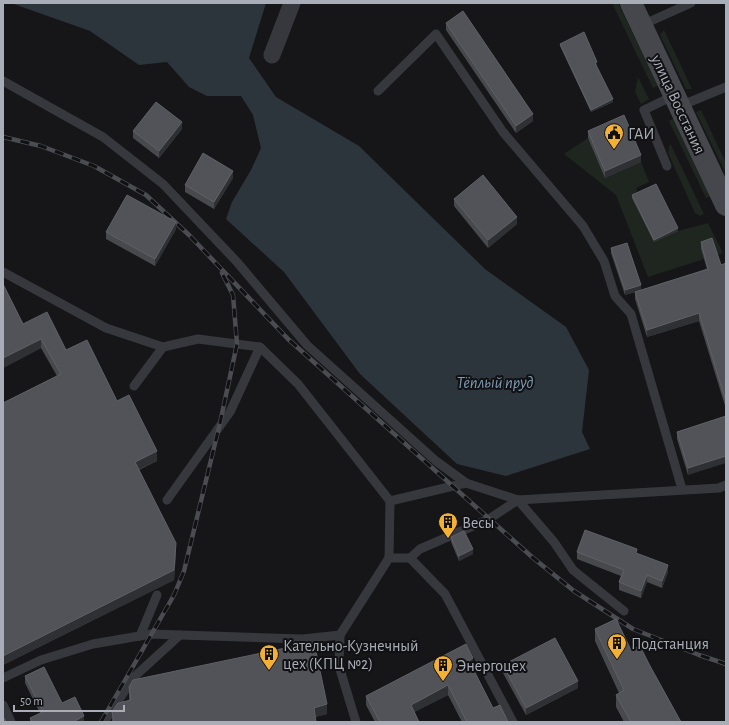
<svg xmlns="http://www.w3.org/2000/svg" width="729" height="725" font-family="'Alegreya Sans',sans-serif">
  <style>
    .green { fill: #1e261f }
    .water { fill: #2c353c }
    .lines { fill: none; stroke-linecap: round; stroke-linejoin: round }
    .lane { stroke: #37383d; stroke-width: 9 }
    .street { stroke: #37383d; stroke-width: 17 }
    .secondary { stroke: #45474d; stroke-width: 22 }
    .rail-casing { stroke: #4a4c52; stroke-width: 4.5 }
    .rail { stroke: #111113; stroke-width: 3; stroke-dasharray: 9; stroke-linecap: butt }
    .wall { fill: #47494d }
    .shaded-wall { fill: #2f3033 }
    .building { fill: #525359; stroke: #5f6168 }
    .labels { text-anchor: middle; stroke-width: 4; stroke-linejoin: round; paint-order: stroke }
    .street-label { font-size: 16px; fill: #a8adb8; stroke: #111113 }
    .poi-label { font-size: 16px; fill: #a8adb8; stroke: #111113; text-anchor: start }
    .water-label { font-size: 17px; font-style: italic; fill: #7f9bb3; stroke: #111113 }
  </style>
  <rect width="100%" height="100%" fill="#161618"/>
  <g class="green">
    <polygon points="612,3 618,3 658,86 653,88"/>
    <polygon points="664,30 692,89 686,89 660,35"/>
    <polygon points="638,77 649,99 641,104 635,92"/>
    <polygon points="701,110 726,163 726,174 696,112"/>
    <polygon points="674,118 711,196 706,198 669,121"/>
    <polygon points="588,138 606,178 641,162 649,182 636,188 654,242 678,231 708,223 723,253 715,255 701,249 704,259 648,277 616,195 564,154"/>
    <polygon points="670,143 704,214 700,216 695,213 668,153"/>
  </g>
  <polygon class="water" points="11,3 266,3 249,58 276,97 359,146 485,269 566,327 589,370 582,432 590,449 506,476 457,464 360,374 284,272 226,219 232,202 251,170 261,148 253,115 241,96 207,96 189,87 167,62 139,65 90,31"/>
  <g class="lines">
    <g class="lane">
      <polyline points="642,25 691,3"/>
      <polyline points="3,81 103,137 163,184 237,262 307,345 436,461 466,483"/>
      <polyline points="378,91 436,34 503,132 583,226 604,261 615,296 631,314 682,489"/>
      <polyline points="680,106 726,87"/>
      <polyline points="667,166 644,110 675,95"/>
      <polyline points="3,272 106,328 163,347 198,339 260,347 298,384 390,501 466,483 518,500 719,488 726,485"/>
      <polyline points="134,386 163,347"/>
      <polyline points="167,500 230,412 260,347"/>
      <polyline points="389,558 390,501"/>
      <polyline points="410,558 445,594 513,722"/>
      <polyline points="340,635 339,666 356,722"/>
      <polyline points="140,636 157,595"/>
      <polyline points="3,678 41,660 93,644 151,634 303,639 340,635 389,558 410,558 420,549 489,519 518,500 554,542 573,570 624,611"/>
      <polyline points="3,705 11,722"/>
      <polyline points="104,722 134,677 180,635"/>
    </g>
    <polyline class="street" points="272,55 292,3"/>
    <polyline class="secondary" points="631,3 726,205"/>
    <g class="rail-casing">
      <g id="rail">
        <polyline points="3,137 41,146 94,166 146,195 189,235 288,339 532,557 574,591 633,629 699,655 726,664"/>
        <polyline points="101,722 174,595 184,571 220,423 237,344 233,295 222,273"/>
      </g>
    </g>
    <use href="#rail" class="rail"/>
  </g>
  <g class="wall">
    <polygon points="446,23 533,121 516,133 446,30"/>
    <polygon points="560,44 597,64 596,65 613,102 591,112 560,46"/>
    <polygon points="182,129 159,158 133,138 133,131"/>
    <polygon points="588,131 641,162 605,178 588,138"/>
    <polygon points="233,178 214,209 185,192 185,185"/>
    <polygon points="632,195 678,231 654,242 632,198"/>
    <polygon points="454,199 517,224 488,248 454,206"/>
    <polygon points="176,229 155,266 106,239 106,232"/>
    <polygon points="701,242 721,265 726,263 726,409 699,321 647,337 635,299 635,292 625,295 611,253 611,248 641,290 707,269 701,249"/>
    <polygon points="3,284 23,324 66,350 117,401 157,461 139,470 176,553 174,580 3,665 3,403 57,376 41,348 3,368"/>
    <polygon points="726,416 688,475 677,439 677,432"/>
    <polygon points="451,537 473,554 459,561 451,542"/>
    <polygon points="577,552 637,554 668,572 662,588 647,582 641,598 619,590 619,582 621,576 577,559"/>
    <polygon points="595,629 631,650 650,666 681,722 624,722 616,707 616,695 619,693 595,641"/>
    <polygon points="503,665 578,688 526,715 503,673"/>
    <polygon points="473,668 493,708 508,722 462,722 448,695 414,712 419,722 375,722 366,705 366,696"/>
    <polygon points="25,676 62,703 84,722 30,722 30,718 40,713 25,683"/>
    <polygon points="129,687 327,714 315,717 316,722 112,722 112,712 129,700"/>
  </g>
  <g class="shaded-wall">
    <polygon points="613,99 613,102 591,112 591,110"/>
    <polygon points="533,114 533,121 516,133 516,126"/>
    <polygon points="182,122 182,129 159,158 159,151"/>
    <polygon points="641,155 641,162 605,178 605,171"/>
    <polygon points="233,171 233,178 214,209 214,202"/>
    <polygon points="517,217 517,224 488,248 488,240"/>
    <polygon points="176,222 176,229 155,266 155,259"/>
    <polygon points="678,228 678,231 654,242 654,240"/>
    <polygon points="641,285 641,290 625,295 625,290"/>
    <polygon points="699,313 699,321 647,337 647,330"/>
    <polygon points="41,339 41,348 3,368 3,358"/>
    <polygon points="157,451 157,461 135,471 135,462"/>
    <polygon points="726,456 726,463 688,475 688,468"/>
    <polygon points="176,543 176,553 174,580 3,665 3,656"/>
    <polygon points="473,549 473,554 459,561 459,556"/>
    <polygon points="668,565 668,572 662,588 662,581"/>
    <polygon points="647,575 647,582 641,598 641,591"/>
    <polygon points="473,658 473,668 469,670 469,661"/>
    <polygon points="578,681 578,688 526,715 526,708"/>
    <polygon points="448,685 448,695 411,714 411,705"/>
    <polygon points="327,704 327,714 314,717 314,708"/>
    <polygon points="84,716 84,722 73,722"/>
  </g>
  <g class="building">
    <polygon points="463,11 533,114 516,126 446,23"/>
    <polygon points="584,32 597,62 595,63 613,99 591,110 560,44"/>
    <polygon points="156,102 182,122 159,151 133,131"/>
    <polygon points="624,115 641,155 605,171 588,131"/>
    <polygon points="203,153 233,171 214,202 185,185"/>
    <polygon points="483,175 517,217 488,240 454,199"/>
    <polygon points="656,184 678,228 654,240 632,195"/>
    <polygon points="127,195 176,222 155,259 106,232"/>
    <polygon points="712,238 721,265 726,263 726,402 699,313 647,330 635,292 708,269 701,242"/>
    <polygon points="627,243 641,285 625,290 611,248"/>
    <polygon points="3,284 23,324 47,312 66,350 87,340 117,401 129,395 157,451 135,462 176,543 174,570 3,656 3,403 61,374 41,339 3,358"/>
    <polygon points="726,416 726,456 688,468 677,432"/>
    <polygon points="585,530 637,549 636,553 668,565 662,581 647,575 641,591 619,582 624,570 577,552"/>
    <polygon points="464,531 473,549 459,556 451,537"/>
    <polygon points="616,619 631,650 640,646 650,666 681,722 631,722 616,695 624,690 595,629"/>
    <polygon points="555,638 578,681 526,708 503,665"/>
    <polygon points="314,642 327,704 314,708 316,722 114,722 112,712 118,703 131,700 129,687 133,680"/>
    <polygon points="466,644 473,658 469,661 493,708 500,705 508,722 467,722 448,685 411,705 419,722 380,722 366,696"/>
    <polygon points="44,667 62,703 75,697 84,716 73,722 32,722 30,718 43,712 25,676"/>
    <polygon points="4,718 6,722 3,722 3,719"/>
  </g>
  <defs>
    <g id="civic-pin" transform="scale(1)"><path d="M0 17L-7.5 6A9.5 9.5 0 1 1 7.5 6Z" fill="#f2b134" stroke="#111113"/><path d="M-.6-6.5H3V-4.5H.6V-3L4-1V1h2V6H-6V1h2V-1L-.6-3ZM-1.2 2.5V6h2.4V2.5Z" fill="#111"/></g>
    <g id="building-pin" transform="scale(1)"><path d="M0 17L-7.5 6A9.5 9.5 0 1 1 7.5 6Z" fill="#f2b134" stroke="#111113"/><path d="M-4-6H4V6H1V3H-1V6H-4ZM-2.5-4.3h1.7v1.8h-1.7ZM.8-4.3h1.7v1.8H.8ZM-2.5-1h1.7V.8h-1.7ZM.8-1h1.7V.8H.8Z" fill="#111"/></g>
  </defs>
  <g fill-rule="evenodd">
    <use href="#civic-pin" x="614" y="133"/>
    <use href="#building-pin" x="448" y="522"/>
    <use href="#building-pin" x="617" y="643"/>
    <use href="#building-pin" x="269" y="654"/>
    <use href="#building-pin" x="443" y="665"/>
  </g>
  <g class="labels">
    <g class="street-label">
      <text transform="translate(679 104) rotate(65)" y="6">улица Восстания</text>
    </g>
    <g class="poi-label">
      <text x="628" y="139">ГАИ</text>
      <text x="462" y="528">Весы</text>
      <text x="631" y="649">Подстанция</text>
      <text x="283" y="651">Кательно-Кузнечный<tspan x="283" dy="18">цех (КПЦ №2)</tspan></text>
      <text x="457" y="671">Энергоцех</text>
    </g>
    <g class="water-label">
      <text x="495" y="388">Тёплый пруд</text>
    </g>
  </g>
  <rect width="729" height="725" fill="none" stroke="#a8adb8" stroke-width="8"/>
  <path d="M14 705v6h110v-6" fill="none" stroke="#a8adb8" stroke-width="2"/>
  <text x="20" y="705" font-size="12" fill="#a8adb8" stroke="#111113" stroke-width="3" paint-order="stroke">50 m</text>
</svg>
